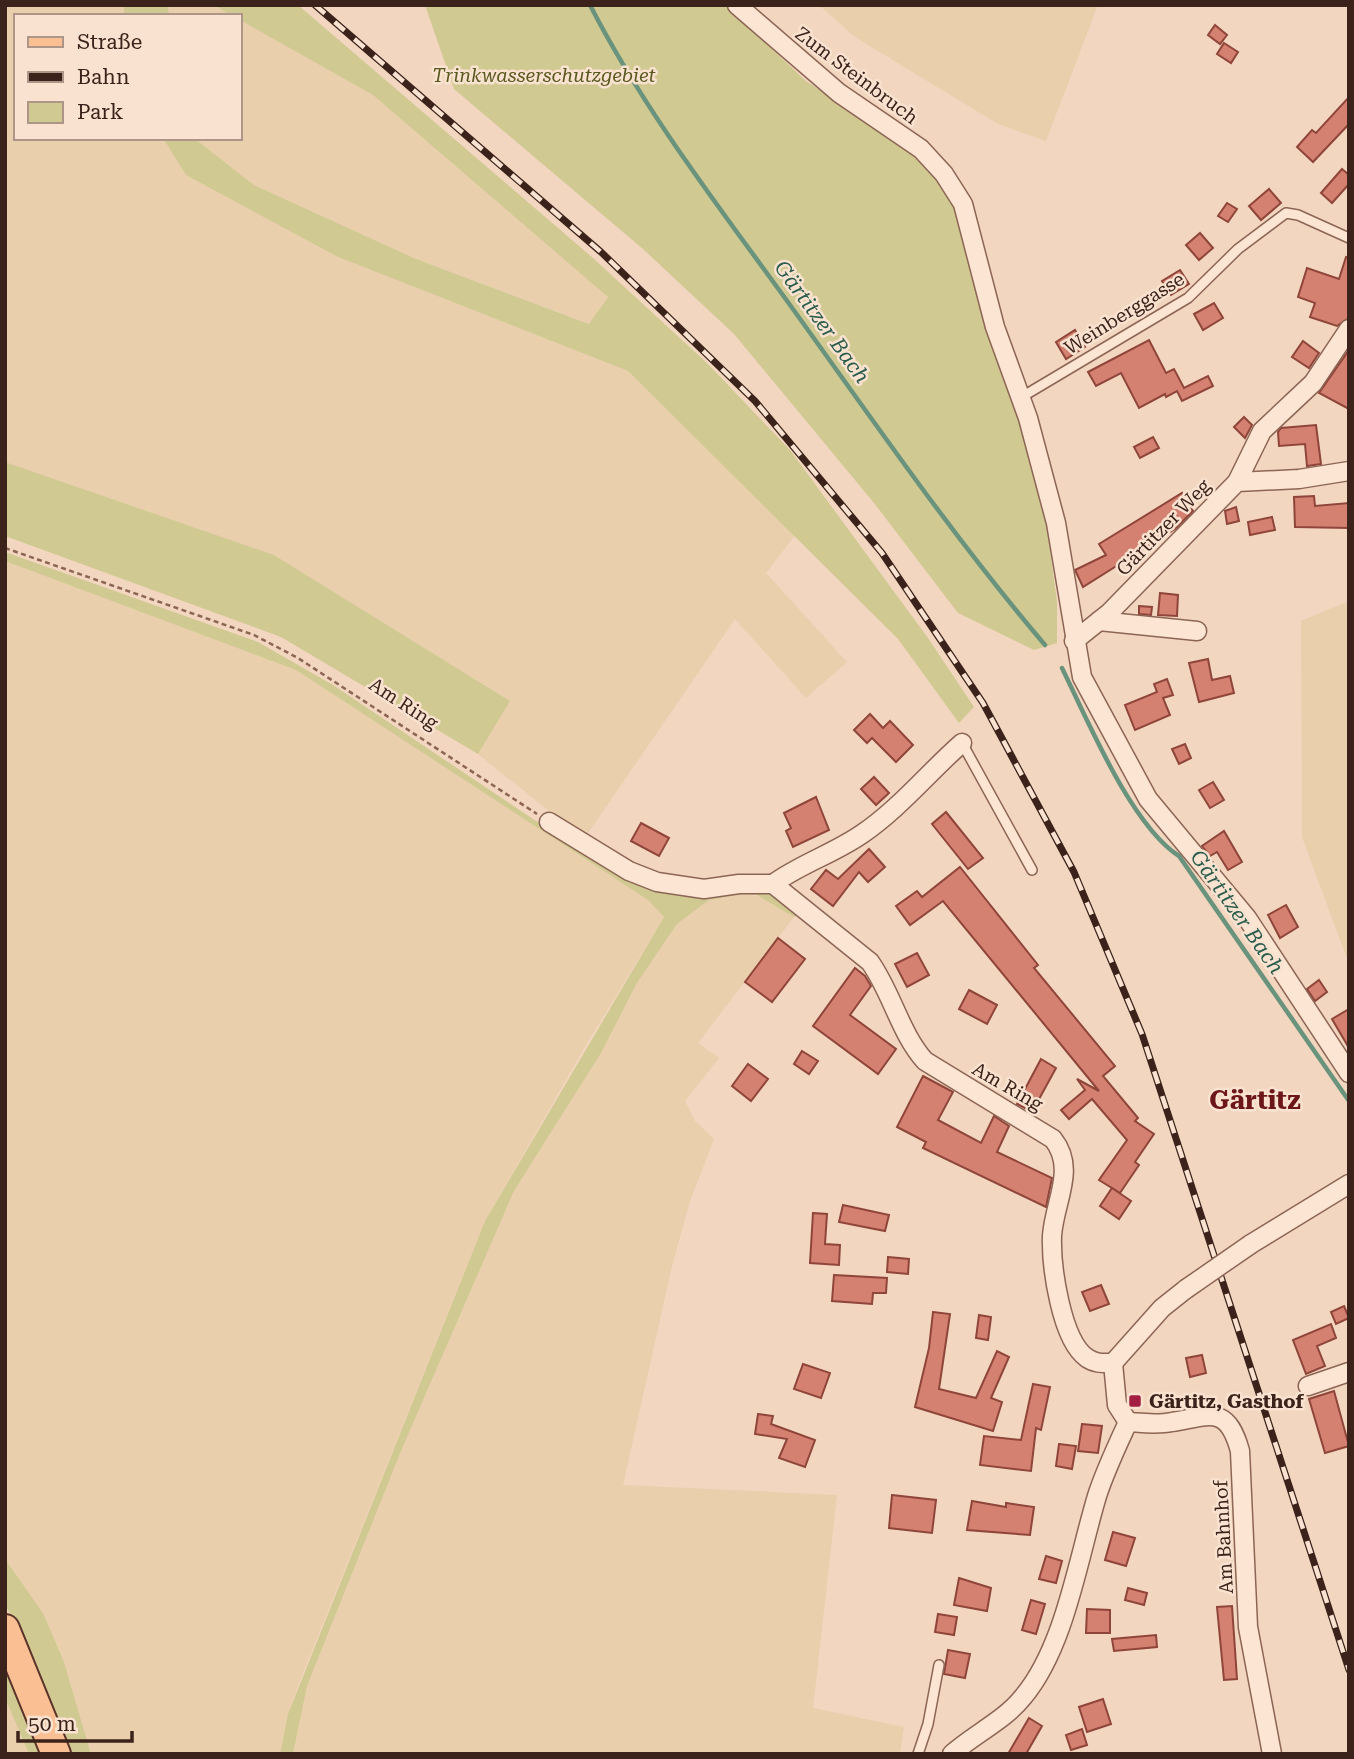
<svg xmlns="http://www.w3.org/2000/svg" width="1354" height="1759" font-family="'Roboto Serif',serif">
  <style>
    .farmland { fill: #e9cfac }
    .green { fill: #d1c992 }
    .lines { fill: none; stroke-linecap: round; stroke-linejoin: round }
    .stream { stroke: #69937d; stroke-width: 4.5 }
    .building { fill: #d48171; stroke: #8f4539; stroke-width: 2 }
    .lane-casing { stroke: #8d6555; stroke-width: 12 }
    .street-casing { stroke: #8d6555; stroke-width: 21 }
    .primary-casing { stroke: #5a342a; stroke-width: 32 }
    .path { stroke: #8d6555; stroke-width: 2.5; stroke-dasharray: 5 3.5; stroke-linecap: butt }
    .lane { stroke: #fce5d3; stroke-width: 9 }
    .street { stroke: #fce5d3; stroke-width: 18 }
    .primary { stroke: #fabf92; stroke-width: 28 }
    .rail-casing { stroke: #3b231b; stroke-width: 7 }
    .rail { stroke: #f9e2cf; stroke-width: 4.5; stroke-dasharray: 13; stroke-linecap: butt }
    .street-bridge-casing { stroke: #8d6555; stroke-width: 21; stroke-linecap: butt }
    .street-bridge { stroke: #fce5d3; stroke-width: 18 }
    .poi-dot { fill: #a21f42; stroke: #f9e2cf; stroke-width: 2.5 }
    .labels { text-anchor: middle; stroke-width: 5; stroke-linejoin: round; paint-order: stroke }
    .park-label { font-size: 19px; font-style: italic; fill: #595920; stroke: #f9e2cf }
    .street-label { font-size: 19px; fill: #3b231b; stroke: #f9e2cf }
    .poi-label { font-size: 19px; font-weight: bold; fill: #3b231b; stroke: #f9e2cf; text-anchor: start }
    .water-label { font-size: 21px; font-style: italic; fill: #295c4c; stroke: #f9e2cf }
    .district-label { font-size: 26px; font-weight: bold; fill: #6c161a; stroke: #f9e2cf }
  </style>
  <rect width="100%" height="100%" fill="#f2d6bf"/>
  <g class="farmland">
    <polygon points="5,5 124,5 124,16 16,16 16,138 163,138 187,175 338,257 628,371 795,535 766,573 847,662 806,698 735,619 584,839 478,754 510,701 274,555 5,462"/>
    <polygon points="168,5 214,5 232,16 169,16"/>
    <polygon points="819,5 1098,5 1046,141 998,124 855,37"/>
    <polygon points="240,20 373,95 608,296 590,324 416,259 254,185 195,139 240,138"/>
    <polygon points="5,561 296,670 648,900 664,917 586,1045 485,1221 299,1683 288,1714 280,1754 91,1754 64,1662 43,1613 5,1559"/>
    <polygon points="1349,601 1349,964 1302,837 1301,621"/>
    <polygon points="744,894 767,898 794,917 698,1043 719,1058 685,1101 695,1121 714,1139 690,1201 672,1266 623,1485 837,1495 813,1708 904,1727 900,1754 293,1754 307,1686 401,1451 514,1191 601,1053 637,983 677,924 709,900"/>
    <polygon points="5,1698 29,1754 5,1754"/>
  </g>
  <g class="green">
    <polygon points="124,5 168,5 169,16 124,16"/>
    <polygon points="214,5 298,5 593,258 708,364 790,450 928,638 974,707 959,723 898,639 628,371 338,257 186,175 163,138 194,138 254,185 416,259 589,324 608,297 373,95 240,20 240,16 232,16"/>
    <polygon points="425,5 725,5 806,81 918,154 958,208 999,360 1043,498 1057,602 1057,643 1034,650 958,613 874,503 734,334 643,249 454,89"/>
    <polygon points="5,462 274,555 510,701 478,754 281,637 5,536"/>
    <polygon points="5,552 258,642 333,685 539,823 626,874 767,892 798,915 794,917 757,895 744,894 709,900 677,924 637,983 601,1053 514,1191 401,1451 307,1686 293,1754 280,1754 288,1714 485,1221 664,917 648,900 296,670 5,561"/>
    <polygon points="5,1559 43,1613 64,1662 91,1754 69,1754 33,1660 5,1604"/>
    <polygon points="5,1648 48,1754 29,1754 5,1698"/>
  </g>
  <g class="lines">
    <g class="stream">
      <path d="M590,5C645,112 720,208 790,305C873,420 953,537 1045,645"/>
      <path d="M1062,668C1088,721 1131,825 1179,856L1349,1101"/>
    </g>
  </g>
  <g class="building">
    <polygon points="1215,25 1227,35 1220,44 1208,35"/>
    <polygon points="1224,43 1238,52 1231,63 1217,54"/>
    <polygon points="1349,97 1349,124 1313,162 1297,147 1312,130 1316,133"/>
    <polygon points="1342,169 1349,175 1349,184 1332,203 1321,193"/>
    <polygon points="1269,189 1281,203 1261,220 1249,206"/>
    <polygon points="1227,203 1237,209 1228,222 1218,216"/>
    <polygon points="1200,233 1213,248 1199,260 1186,245"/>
    <polygon points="1346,257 1349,258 1349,318 1337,326 1310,317 1315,303 1298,297 1307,268 1339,279"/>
    <polygon points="1180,270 1189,284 1171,295 1162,281"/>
    <polygon points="1214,303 1223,318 1203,330 1194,314"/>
    <polygon points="1075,330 1085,347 1066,359 1056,342"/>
    <polygon points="1149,340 1166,373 1174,369 1184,388 1208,376 1213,386 1182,401 1177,391 1166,397 1165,394 1139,408 1121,373 1096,386 1088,372"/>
    <polygon points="1303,341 1319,353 1309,368 1292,357"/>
    <polygon points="1349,350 1349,409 1319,393"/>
    <polygon points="1244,417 1252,425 1245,438 1234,427"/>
    <polygon points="1316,425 1321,464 1307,466 1305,444 1279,446 1278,432 1281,428"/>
    <polygon points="1153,437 1159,448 1140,458 1134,447"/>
    <polygon points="1182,493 1193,511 1175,529 1083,587 1075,570 1106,555 1099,544"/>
    <polygon points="1314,496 1315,506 1349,503 1349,528 1295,527 1294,497"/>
    <polygon points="1236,507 1239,521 1227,524 1225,511"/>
    <polygon points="1272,517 1275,530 1250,535 1248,522"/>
    <polygon points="1160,593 1178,595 1177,616 1158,615"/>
    <polygon points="1139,606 1152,607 1151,615 1139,614"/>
    <polygon points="1208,659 1212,680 1230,676 1234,693 1199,702 1189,663"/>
    <polygon points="1167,679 1173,695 1163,698 1170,715 1135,730 1125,705 1157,692 1154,684"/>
    <polygon points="870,714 883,728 890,721 913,745 896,762 872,738 867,743 854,730"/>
    <polygon points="1185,744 1191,758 1179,764 1172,749"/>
    <polygon points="874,777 889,793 876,805 861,789"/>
    <polygon points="1213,782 1224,800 1210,808 1199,790"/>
    <polygon points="816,797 829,830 793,847 786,831 791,828 784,813"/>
    <polygon points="946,812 983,858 968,869 932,824"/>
    <polygon points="641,823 669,838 659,856 631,841"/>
    <polygon points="1224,831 1242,862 1228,870 1217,852 1210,856 1202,846"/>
    <polygon points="869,849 885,867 868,882 859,872 833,906 811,889 826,870 838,879"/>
    <polygon points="960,867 1038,965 1034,968 1115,1066 1103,1076 1138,1118 1135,1121 1154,1134 1135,1162 1139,1165 1120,1193 1099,1180 1127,1140 1092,1099 1069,1119 1061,1110 1085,1090 1077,1079 1099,1091 943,901 910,925 896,906 917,891 922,897"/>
    <polygon points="1286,905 1298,927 1280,938 1268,915"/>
    <polygon points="778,938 805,959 772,1002 745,982"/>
    <polygon points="917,953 929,975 907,987 895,964"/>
    <polygon points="855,968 865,976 871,986 850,1015 896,1049 878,1074 813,1026"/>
    <polygon points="1319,980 1327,992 1315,1001 1307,989"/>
    <polygon points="969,990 997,1005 987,1024 959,1009"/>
    <polygon points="1349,1009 1349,1048 1332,1019"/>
    <polygon points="802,1051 818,1061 809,1074 794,1064"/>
    <polygon points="1041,1059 1056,1068 1032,1112 1017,1104"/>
    <polygon points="748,1064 768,1079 751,1101 732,1086"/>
    <polygon points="923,1076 953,1092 938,1120 981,1143 994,1116 1009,1126 997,1152 1052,1178 1046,1207 923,1148 926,1142 897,1127"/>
    <polygon points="1112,1188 1131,1201 1119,1219 1100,1206"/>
    <polygon points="843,1205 889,1215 885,1231 839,1222"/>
    <polygon points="813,1213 827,1214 825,1244 840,1245 839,1265 810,1263"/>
    <polygon points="888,1257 909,1259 908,1274 887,1272"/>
    <polygon points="834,1275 887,1278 886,1293 873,1293 872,1304 832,1301"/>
    <polygon points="1101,1285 1109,1304 1090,1311 1082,1292"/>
    <polygon points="1344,1306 1349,1318 1336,1324 1331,1312"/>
    <polygon points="933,1312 950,1314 939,1389 976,1398 997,1351 1009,1357 991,1398 1002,1402 993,1431 915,1407 929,1348"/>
    <polygon points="979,1315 991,1317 988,1340 976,1338"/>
    <polygon points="1331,1324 1336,1338 1317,1346 1325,1366 1306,1374 1293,1340"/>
    <polygon points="1202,1355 1206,1373 1190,1377 1186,1358"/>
    <polygon points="803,1364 830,1373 821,1398 794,1389"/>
    <polygon points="1033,1384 1050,1387 1041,1430 1036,1428 1031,1471 980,1465 984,1436 1021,1440"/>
    <polygon points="1334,1391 1349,1446 1325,1453 1309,1399"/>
    <polygon points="758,1414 773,1416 771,1424 815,1440 805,1467 779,1458 787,1439 755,1434"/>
    <polygon points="1082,1424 1102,1426 1098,1453 1078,1451"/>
    <polygon points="1059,1444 1076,1446 1072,1469 1056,1466"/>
    <polygon points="892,1495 936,1500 932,1533 889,1528"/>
    <polygon points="972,1501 1006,1507 1006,1503 1034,1507 1030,1535 967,1530"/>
    <polygon points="1113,1532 1135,1538 1126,1566 1105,1560"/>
    <polygon points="1046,1556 1062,1561 1056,1583 1039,1579"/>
    <polygon points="959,1578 991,1588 987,1611 954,1605"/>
    <polygon points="1128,1588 1147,1593 1144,1605 1125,1600"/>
    <polygon points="1031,1600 1045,1604 1036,1634 1022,1630"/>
    <polygon points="1232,1606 1237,1679 1224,1680 1217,1607"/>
    <polygon points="1087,1609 1110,1610 1110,1633 1086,1633"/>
    <polygon points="938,1614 957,1617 954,1635 935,1632"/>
    <polygon points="1156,1635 1157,1647 1114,1651 1112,1639"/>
    <polygon points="948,1650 970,1654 965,1678 944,1674"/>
    <polygon points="1103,1699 1111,1724 1087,1732 1079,1707"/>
    <polygon points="1029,1718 1042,1726 1026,1754 1008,1754"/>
    <polygon points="1082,1729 1087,1745 1071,1750 1066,1735"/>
  </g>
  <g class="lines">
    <g class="lane-casing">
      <g id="lane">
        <polyline points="1020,398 1188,298 1238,249 1286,213 1298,215 1349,238"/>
        <polyline points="962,743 1032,870"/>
        <polyline points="918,1754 928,1724 939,1665"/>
      </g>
    </g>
    <g class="street-casing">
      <g id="street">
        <polyline points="737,5 839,93 921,149 944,174 963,204 995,327 1028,418 1056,523 1082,677 1148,799 1247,918 1349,1073"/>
        <polyline points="1237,482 1262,431 1313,383 1349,329"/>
        <polyline points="1099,621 1197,631"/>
        <polyline points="1074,641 1109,613 1237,482 1299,479 1349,471"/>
        <path d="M549,822L629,871L657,882L704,889L739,884H773L870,962C892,993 900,1033 925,1061L1053,1139C1077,1169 1054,1202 1052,1236C1051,1266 1061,1340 1087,1358C1096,1364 1103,1363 1113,1363L1162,1308L1186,1289"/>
        <path d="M773,884C800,864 833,854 862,834C899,809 929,772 962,743"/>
        <polyline points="1251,1244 1349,1184"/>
        <polyline points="1113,1363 1117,1405 1128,1422"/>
        <polyline points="1308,1386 1349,1372"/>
        <path d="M1128,1422C1143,1423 1157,1425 1172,1422C1210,1416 1227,1404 1240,1451L1248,1627L1272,1754"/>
        <path d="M952,1754C974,1734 1004,1721 1023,1697C1065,1647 1078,1559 1097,1496C1105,1471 1117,1446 1128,1422"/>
      </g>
    </g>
    <g class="primary-casing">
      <polyline id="primary" points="5,1629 56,1754"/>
    </g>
    <polyline class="path" points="5,548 254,635 298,658 537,814"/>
    <use href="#lane" class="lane"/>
    <use href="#street" class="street"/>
    <use href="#primary" class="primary"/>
    <g class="rail-casing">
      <polyline id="rail" points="315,5 601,252 755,401 882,553 983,703 1074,872 1142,1034 1349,1670"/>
    </g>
    <use href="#rail" class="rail"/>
    <g class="street-bridge-casing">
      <polyline id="street-bridge" points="1186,1289 1251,1244"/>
    </g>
    <use href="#street-bridge" class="street-bridge"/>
  </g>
  <rect class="poi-dot" x="1128" y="1394" width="14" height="14" rx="3.5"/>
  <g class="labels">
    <g class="park-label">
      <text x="544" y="82">Trinkwasserschutzgebiet</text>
    </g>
    <g class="street-label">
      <text transform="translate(857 75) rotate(37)" y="7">Zum Steinbruch</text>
      <text transform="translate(1124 313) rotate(-32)" y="7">Weinberggasse</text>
      <text transform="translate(1163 527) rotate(-46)" y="7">Gärtitzer Weg</text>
      <text transform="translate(404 703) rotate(33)" y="7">Am Ring</text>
      <text transform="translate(1008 1086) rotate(30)" y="7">Am Ring</text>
      <text transform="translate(1223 1537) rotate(-93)" y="7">Am Bahnhof</text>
    </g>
    <g class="poi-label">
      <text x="1149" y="1408">Gärtitz, Gasthof</text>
    </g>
    <g class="water-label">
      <text transform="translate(822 322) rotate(54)" y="7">Gärtitzer Bach</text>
      <text transform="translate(1237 912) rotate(55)" y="7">Gärtitzer Bach</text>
    </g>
    <g class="district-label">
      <text x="1255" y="1109">Gärtitz</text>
    </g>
  </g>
  <rect width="1354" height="1759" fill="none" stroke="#3b231b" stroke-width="14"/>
  <rect x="14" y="14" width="228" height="126" fill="#f9e2cf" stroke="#ad9687" stroke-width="2"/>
  <rect x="28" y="37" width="35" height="10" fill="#fabf92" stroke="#ad9687" stroke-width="2"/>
  <text x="77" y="49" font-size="21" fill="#3b231b">Straße</text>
  <rect x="28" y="72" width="35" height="10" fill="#3b231b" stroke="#ad9687" stroke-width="2"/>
  <text x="77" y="84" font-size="21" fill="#3b231b">Bahn</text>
  <rect x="28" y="102" width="35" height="21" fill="#d1c992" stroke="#ad9687" stroke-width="2"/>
  <text x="77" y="119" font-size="21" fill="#3b231b">Park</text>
  <path d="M18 1731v10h114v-10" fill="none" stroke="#3b231b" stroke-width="3.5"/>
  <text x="28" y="1731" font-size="21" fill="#3b231b" stroke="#f9e2cf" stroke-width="5" paint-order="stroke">50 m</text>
</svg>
